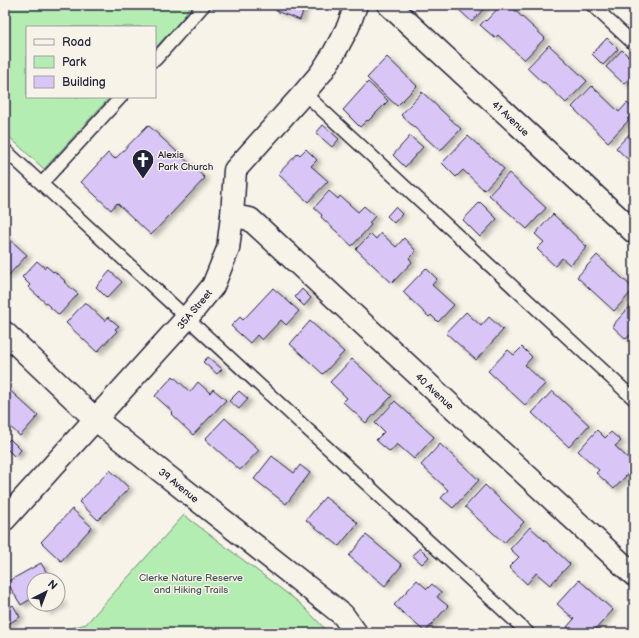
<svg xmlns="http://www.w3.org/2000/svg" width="639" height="638" font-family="'Balsamiq Sans',sans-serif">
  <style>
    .green { fill: #b4edb1; stroke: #6b8876 }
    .building { fill: #d9c6f7; stroke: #22223b; filter: url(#shadow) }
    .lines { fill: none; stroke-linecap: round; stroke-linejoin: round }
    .lane-casing { stroke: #22223b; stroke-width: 15 }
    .street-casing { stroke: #22223b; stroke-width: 25 }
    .secondary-casing { stroke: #22223b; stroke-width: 25 }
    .lane { stroke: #f7f3e8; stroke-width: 12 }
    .street { stroke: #f7f3e8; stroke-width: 22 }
    .secondary { stroke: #f7f3e8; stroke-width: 22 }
    .labels { text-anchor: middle; stroke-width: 3; stroke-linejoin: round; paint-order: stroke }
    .street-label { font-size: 10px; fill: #22223b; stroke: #f7f3e8 }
    .poi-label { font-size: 10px; fill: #22223b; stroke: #f7f3e8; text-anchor: start }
    .park-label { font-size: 10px; fill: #465558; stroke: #f7f3e8 }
  </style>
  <defs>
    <filter id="shadow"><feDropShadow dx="4.5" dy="2.5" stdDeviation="2" flood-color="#0004"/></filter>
  </defs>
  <rect width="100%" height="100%" fill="#f7f3e8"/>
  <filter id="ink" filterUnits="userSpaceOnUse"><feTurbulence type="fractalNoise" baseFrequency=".025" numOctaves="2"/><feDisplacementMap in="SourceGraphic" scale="8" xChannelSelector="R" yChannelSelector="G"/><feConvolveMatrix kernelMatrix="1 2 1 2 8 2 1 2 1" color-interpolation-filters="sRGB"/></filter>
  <g filter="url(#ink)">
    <g class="green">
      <polygon points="5,5 191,5 182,19 155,48 155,27 27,27 27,97 110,97 44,169 5,133"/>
      <polygon points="184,515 301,604 329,633 54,633 86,624"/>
    </g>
    <g class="building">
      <polygon points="278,5 305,5 300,20 276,11"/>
      <polygon points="454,5 487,5 472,22"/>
      <polygon points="501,5 509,5 545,38 524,60 498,35 495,38 480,25 485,20 486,21"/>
      <polygon points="607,38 618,49 603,65 592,54"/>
      <polygon points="549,45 587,81 566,103 544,82 543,83 527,68"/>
      <polygon points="622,50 634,62 634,73 624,84 606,67"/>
      <polygon points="387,57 417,86 397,106 367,78"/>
      <polygon points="368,82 388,101 368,121 367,120 360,127 343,110"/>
      <polygon points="592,86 619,112 627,103 634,110 634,112 627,119 629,120 608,142 572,107"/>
      <polygon points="422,92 461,129 440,151 401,115"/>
      <polygon points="148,125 205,178 151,235 117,203 111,210 81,182 108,153 115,159"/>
      <polygon points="323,125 339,139 332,147 316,133"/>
      <polygon points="634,129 634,165 616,148"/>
      <polygon points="410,136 423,147 405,167 393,155"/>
      <polygon points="468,136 504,169 484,190 463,170 456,177 442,163"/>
      <polygon points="306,149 317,160 311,166 328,181 308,202 278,174 298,153 300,155"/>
      <polygon points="509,173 546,208 527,229 489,195"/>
      <polygon points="329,191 338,199 340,196 358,212 364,206 375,216 369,223 371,225 352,246 321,217 322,215 314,208"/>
      <polygon points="480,202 497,219 480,237 463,220"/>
      <polygon points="395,207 402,214 394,223 387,216"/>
      <polygon points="553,214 587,247 570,265 562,258 555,266 537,249 544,242 535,234"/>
      <polygon points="381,233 396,247 404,238 416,251 409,258 412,262 392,283 356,249 371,234 376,239"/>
      <polygon points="5,235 27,255 7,277 5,275"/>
      <polygon points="597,255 634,289 614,311 577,277"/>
      <polygon points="37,261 45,268 46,266 53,272 54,271 65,281 64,282 78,294 59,315 28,287 30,285 22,277"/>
      <polygon points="426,268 437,279 432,285 454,305 438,322 431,315 429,317 403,292"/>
      <polygon points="110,271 122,282 107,298 96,287"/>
      <polygon points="273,288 299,311 286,325 281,320 262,340 257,335 250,343 231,326 240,317 243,320"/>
      <polygon points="302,289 311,298 304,306 295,297"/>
      <polygon points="85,302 105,321 108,317 119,326 115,329 117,331 97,352 66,323"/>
      <polygon points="634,302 634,331 626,339 612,326"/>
      <polygon points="466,312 481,326 489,317 503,330 476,360 446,333"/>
      <polygon points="310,321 344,352 323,374 290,344"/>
      <polygon points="522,347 532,357 525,365 545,384 525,405 488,371 508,350 514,355"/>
      <polygon points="208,357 222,369 217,374 203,362"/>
      <polygon points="352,359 392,396 366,423 343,402 347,398 330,382"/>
      <polygon points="173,376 190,392 198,382 210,393 213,389 226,400 193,435 171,414 173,412 155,396"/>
      <polygon points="5,386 38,416 20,436 5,422"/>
      <polygon points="239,391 248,399 239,409 229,401"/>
      <polygon points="552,391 589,425 569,447 532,413"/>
      <polygon points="395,401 434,437 414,459 397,444 390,452 376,440 384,432 375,423"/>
      <polygon points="225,418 259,450 240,470 205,439"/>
      <polygon points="597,430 605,438 611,432 621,441 615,446 634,464 634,467 614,489 596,473 599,470 578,451"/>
      <polygon points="10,439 21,450 15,457 5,447 5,444"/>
      <polygon points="440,444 479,480 453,508 441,498 448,490 421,465"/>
      <polygon points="272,456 294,473 300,465 310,473 286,504 254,479"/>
      <polygon points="110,470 129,488 98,520 79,502"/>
      <polygon points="485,485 524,522 504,543 465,507"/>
      <polygon points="325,497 358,523 339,546 306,520"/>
      <polygon points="72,509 92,527 61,561 41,542"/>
      <polygon points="530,527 570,564 550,585 536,573 527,584 509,567 519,557 510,549"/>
      <polygon points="366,535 402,565 385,586 349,556"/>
      <polygon points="420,548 429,557 422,564 412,555"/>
      <polygon points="41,563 51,580 34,580 34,597 21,605 7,582"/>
      <polygon points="417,580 427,589 432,584 441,592 437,597 448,606 425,632 394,605"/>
      <polygon points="579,580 613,610 592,633 574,633 567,627 574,619 557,604"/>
      <polygon points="58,596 62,604 46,612 42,604 58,604"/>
      <polygon points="13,605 20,617 6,625 5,623 5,610"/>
    </g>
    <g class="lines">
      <g class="lane-casing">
        <g id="lane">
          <polyline points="592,5 634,44"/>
          <polyline points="155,60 204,5"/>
          <polyline points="304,93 634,399"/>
          <polyline points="5,150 528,633"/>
          <polyline points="42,183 121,97"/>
        </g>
      </g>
      <g class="street-casing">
        <g id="street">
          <polyline points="389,5 634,232"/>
          <polyline points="232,216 250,219 634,575"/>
          <polyline points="5,519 187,318 213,286 228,249 232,216 235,170 304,93 321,73 334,53 348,27 356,5"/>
        </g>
      </g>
      <g class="secondary-casing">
        <polyline id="secondary" points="5,333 95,419 343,615 356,633"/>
      </g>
      <use href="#lane" class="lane"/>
      <use href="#street" class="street"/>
      <use href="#secondary" class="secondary"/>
    </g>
  </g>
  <defs>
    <g id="church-pin" transform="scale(1.15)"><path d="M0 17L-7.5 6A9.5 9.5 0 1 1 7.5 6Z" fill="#22223b" stroke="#f7f3e8"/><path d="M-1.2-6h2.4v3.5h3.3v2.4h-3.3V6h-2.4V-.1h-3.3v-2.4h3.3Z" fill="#fff"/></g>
  </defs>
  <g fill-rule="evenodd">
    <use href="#church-pin" x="143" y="160"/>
  </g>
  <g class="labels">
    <g class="street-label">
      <text transform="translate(511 118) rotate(43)" y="4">41 Avenue</text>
      <text transform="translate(194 309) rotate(-50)" y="4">35A Street</text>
      <text transform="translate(435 391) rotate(43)" y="4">40 Avenue</text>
      <text transform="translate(179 485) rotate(39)" y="4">39 Avenue</text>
    </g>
    <g class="poi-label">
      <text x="158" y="158">Alexis<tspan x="158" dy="12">Park Church</tspan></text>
    </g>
    <g class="park-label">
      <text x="191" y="581">Clerke Nature Reserve<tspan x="191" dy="12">and Hiking Trails</tspan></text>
    </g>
  </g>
  <rect width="639" height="638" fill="none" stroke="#f7f3e8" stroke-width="20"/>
  <rect x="10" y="10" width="619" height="618" fill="none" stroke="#22223b" stroke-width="1.5" filter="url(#ink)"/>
  <rect x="26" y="26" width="130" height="72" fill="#f7f3e8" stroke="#a29fa3"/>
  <rect x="34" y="39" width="20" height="6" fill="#f7f3e8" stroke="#a29fa3"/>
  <text x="62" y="46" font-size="12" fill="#22223b">Road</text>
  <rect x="34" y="56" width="20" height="12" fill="#b4edb1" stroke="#a29fa3"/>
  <text x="62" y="66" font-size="12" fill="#22223b">Park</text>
  <rect x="34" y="76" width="20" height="12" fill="#d9c6f7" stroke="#a29fa3"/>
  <text x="62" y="86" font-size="12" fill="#22223b">Building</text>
  <g transform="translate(46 592) rotate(42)"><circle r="19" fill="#f7f3e8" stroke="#a29fa3"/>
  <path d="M0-3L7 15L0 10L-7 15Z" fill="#22223b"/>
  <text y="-6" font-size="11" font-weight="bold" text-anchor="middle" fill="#22223b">N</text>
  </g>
</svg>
